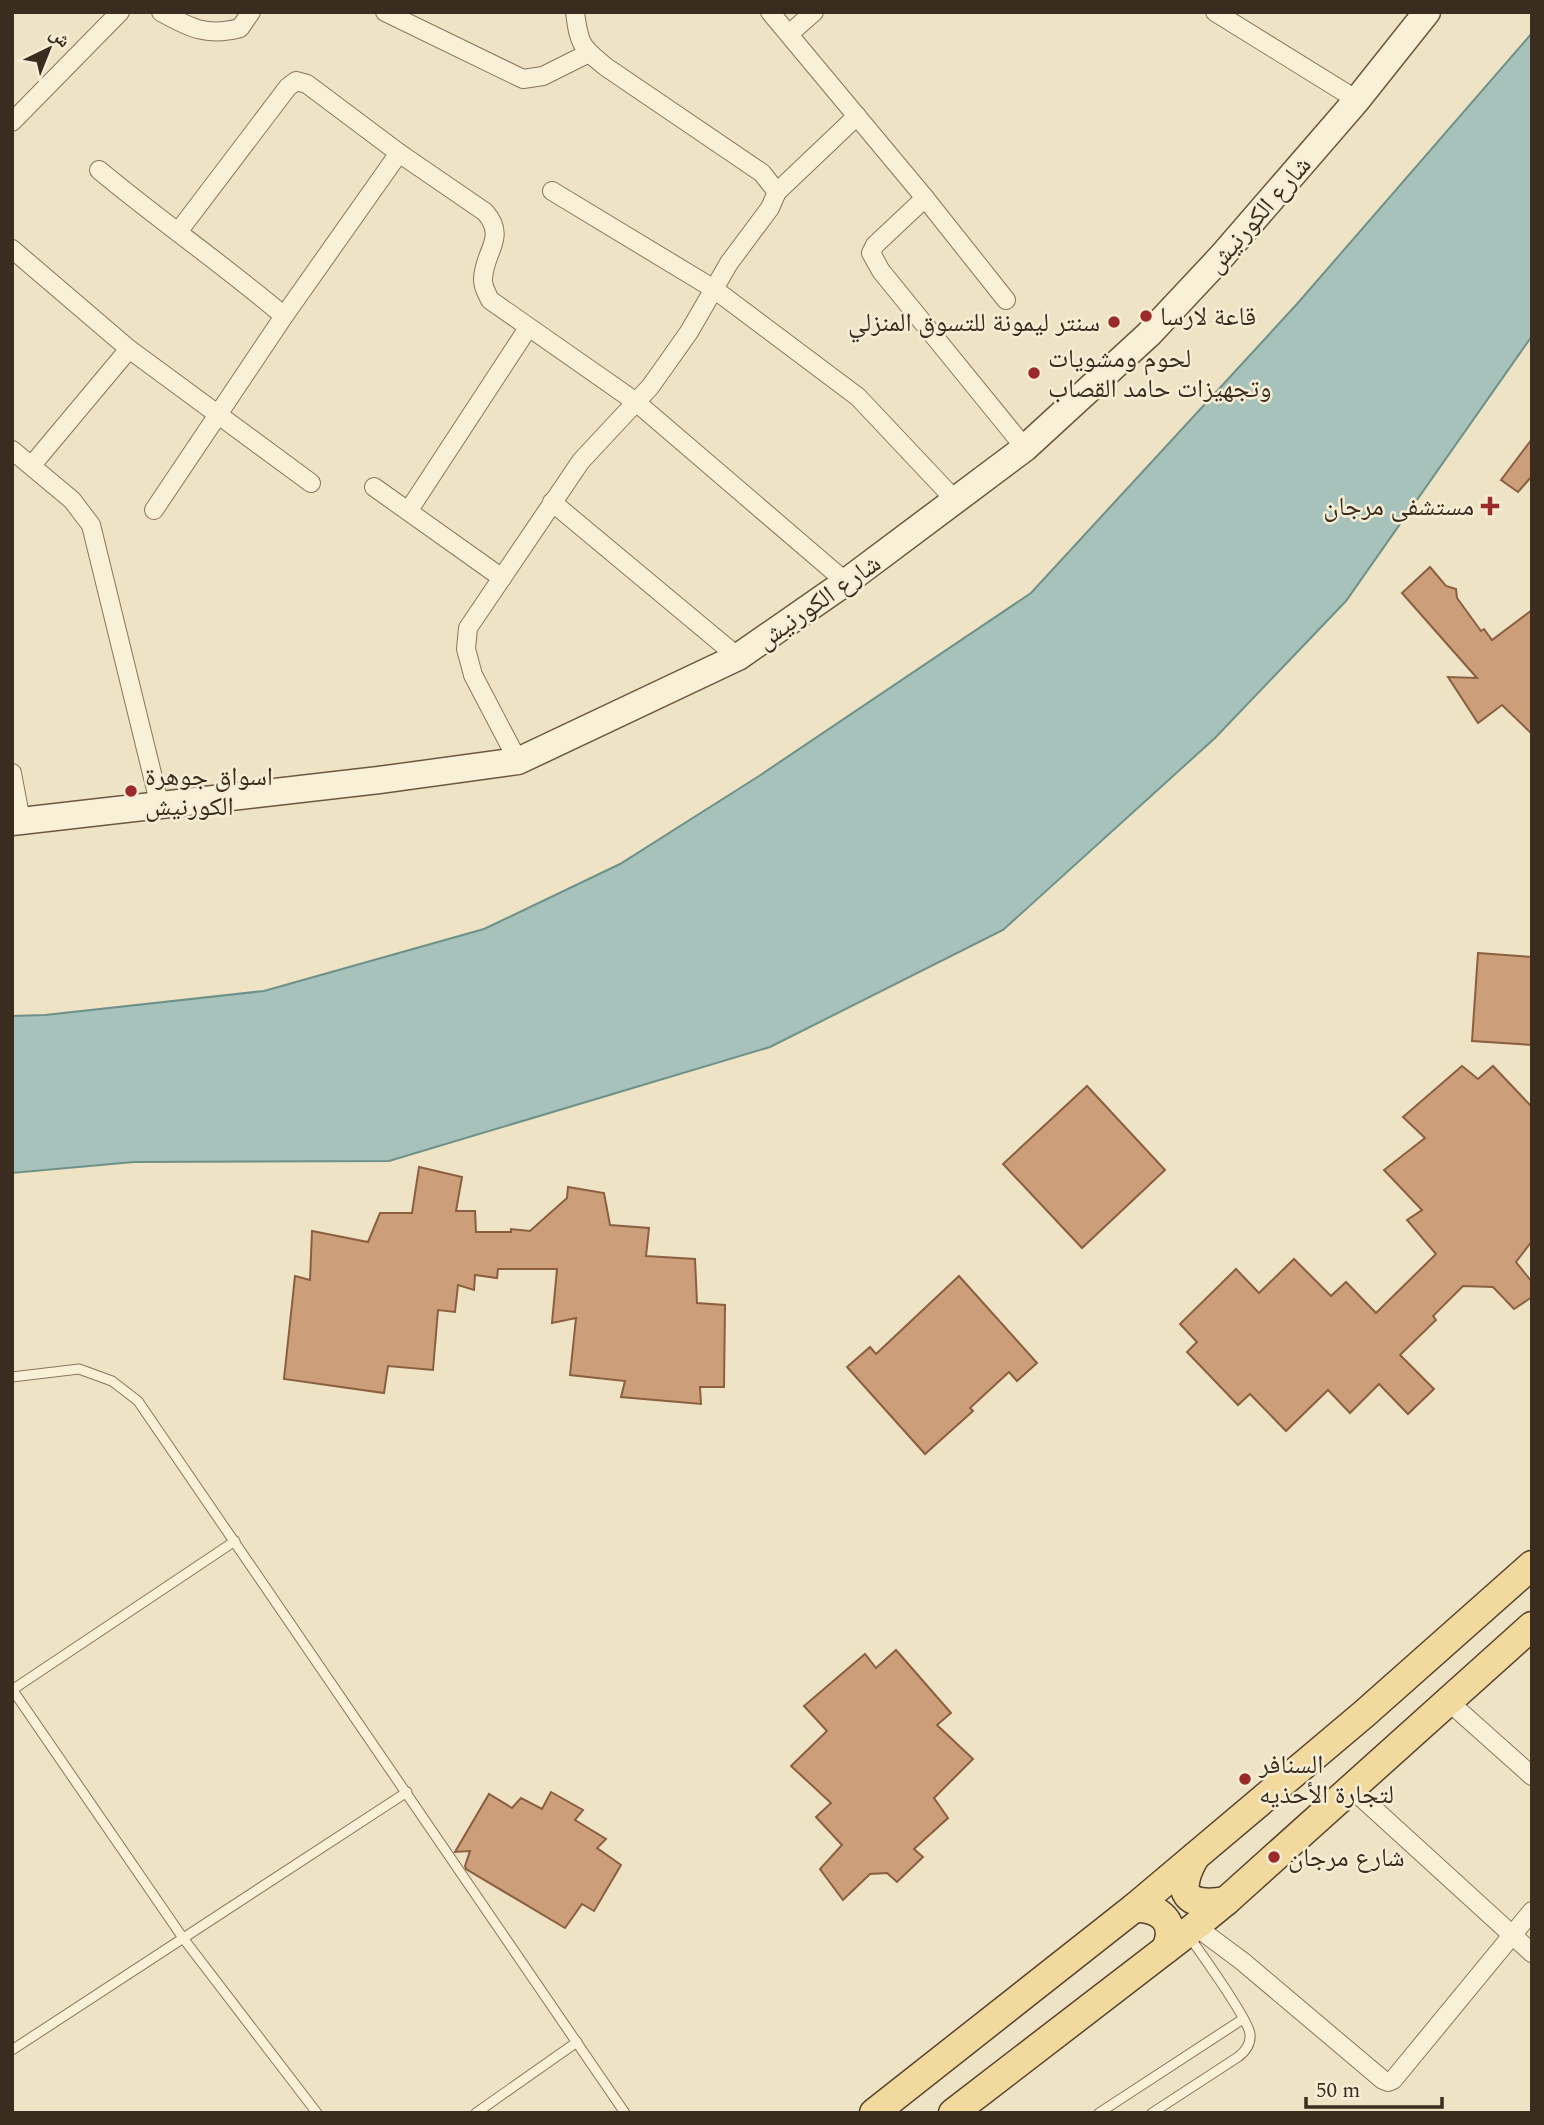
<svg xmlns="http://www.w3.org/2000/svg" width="1544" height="2125" font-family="Spectral,'Noto Naskh Arabic',serif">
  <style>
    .water { fill: #a7c2ba; stroke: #6d9189; stroke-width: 2 }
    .building { fill: #cd9e7a; stroke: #8a5f40; stroke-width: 2 }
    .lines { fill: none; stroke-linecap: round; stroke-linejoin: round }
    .lane-casing { stroke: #8a755b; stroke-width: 11 }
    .street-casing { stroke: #8a755b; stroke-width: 20 }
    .secondary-casing { stroke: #6c563e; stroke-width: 29 }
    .primary-casing { stroke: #58432f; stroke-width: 31 }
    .lane { stroke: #f9f0d8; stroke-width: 9 }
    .street { stroke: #f9f0d8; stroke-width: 18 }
    .secondary { stroke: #f9f0d8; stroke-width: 26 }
    .primary { stroke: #f2d99d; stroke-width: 28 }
    .poi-dot { fill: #9a2b2a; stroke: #f6edd5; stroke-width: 2.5 }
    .labels { text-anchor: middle; stroke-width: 5; stroke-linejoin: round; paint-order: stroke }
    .street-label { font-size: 26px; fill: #3a2c1f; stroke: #f6edd5 }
    .poi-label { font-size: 26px; fill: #3a2c1f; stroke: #f6edd5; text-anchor: start }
  </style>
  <rect width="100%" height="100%" fill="#efe3c5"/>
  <polygon class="water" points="1532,33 1532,336 1346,601 1215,738 1003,930 770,1047 389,1161 134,1162 12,1173 12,1016 45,1015 264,991 484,929 620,864 759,776 1031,593 1297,304"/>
  <g class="building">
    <polygon points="1532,439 1532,476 1518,492 1501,480"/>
    <polygon points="1430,567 1446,586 1456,589 1457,598 1481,631 1484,629 1492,640 1532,610 1532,734 1502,705 1478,723 1448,677 1477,678 1402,593"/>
    <polygon points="1478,953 1532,957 1532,1045 1472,1041"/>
    <polygon points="1462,1066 1478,1079 1493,1066 1532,1107 1532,1241 1516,1262 1532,1282 1532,1297 1514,1309 1493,1287 1463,1286 1433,1316 1436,1320 1400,1355 1434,1389 1408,1414 1379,1384 1350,1413 1328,1390 1286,1431 1250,1394 1238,1405 1187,1352 1197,1342 1180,1324 1236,1269 1259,1293 1294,1259 1331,1296 1346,1282 1376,1313 1436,1254 1407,1220 1422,1210 1384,1170 1425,1138 1403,1117"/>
    <polygon points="1087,1086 1165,1170 1082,1248 1003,1164"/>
    <polygon points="419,1167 462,1177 456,1211 475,1211 476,1232 511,1232 511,1229 530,1231 567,1198 568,1187 604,1193 610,1225 649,1228 646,1256 695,1259 697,1303 725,1305 724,1387 700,1387 701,1404 621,1397 625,1381 570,1375 576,1318 552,1323 557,1269 498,1269 497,1278 475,1275 474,1290 458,1285 455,1312 438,1310 433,1370 388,1366 384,1393 284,1379 295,1276 310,1280 312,1231 368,1242 380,1213 412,1213"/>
    <polygon points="959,1276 1037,1363 1017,1381 1009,1372 970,1408 973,1411 925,1454 847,1367 870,1347 876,1354"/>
    <polygon points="896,1650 951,1713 937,1725 973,1759 934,1798 948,1818 914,1849 923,1857 897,1882 887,1873 870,1874 843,1900 820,1869 842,1845 816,1817 831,1803 791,1766 827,1731 804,1706 865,1654 876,1668"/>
    <polygon points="551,1792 583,1810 575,1820 606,1839 597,1848 621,1865 594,1911 582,1904 565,1928 466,1869 465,1866 470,1851 455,1852 489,1794 512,1808 521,1798 542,1809"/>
  </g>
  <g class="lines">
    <g class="lane-casing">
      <g id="lane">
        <polyline points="12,1377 79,1369 112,1381 138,1401 625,2113"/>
        <polyline points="12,1689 183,1938 317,2113"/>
        <polyline points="12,1690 235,1541"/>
        <polyline points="12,2050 407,1792"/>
        <polyline points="476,2113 577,2042"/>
        <polyline points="1099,2113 1243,2019"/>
        <path d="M1152,2113L1238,2057C1246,2051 1251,2044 1250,2034C1248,2018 1200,1952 1188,1935"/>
      </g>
    </g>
    <g class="street-casing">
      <g id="street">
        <path d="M161,12C190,28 207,37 240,28L251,12"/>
        <polyline points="385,12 523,79 543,76 589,53"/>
        <polyline points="770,12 925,198 1006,300"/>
        <polyline points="1215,12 1357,100"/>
        <polyline points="789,34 814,12"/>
        <polyline points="12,122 120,12"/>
        <path d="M99,170C159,220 224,265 284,316"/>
        <polyline points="552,191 714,289 858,397 956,501"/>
        <polyline points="777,192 857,116"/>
        <polyline points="925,198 875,245 871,253 881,271 1025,448"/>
        <path d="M178,232L288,87L296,81L307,84L399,153L485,212C508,238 483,252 483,280C483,288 487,293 490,300L636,402L846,582"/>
        <polyline points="12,249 129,349 311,483"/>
        <polyline points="12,450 72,500 91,525 160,806"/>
        <polyline points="32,465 129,349"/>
        <polyline points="374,487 502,578"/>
        <polyline points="552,502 738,657"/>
        <polyline points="154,510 284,316 399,153"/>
        <polyline points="409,510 528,328"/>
        <path d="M518,761L473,675L466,649L468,628L581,461L650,387L665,366L689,332L729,263L770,208L777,192L762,173L606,67C581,47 579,44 575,12"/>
        <polyline points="12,773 21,821"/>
        <polyline points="1448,1701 1532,1776"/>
        <polyline points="1351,1788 1532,1953"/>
        <polyline points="1195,1926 1242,1961 1383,2080 1388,2082 1393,2080 1532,1911"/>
      </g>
    </g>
    <g class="secondary-casing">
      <polyline id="secondary" points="12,822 379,780 518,761 738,657 846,582 1025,448 1149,334 1222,256 1357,100 1427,12"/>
    </g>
    <g class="primary-casing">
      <g id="primary">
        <path d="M1195,1857C1174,1893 1186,1908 1226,1901"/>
        <path d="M1134,1908C1160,1907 1178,1922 1166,1949"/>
        <polyline points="874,2113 1134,1908 1364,1714 1532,1565"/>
        <polyline points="953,2113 1187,1933 1226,1901 1532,1626"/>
      </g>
    </g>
    <use href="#lane" class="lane"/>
    <use href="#street" class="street"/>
    <use href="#secondary" class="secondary"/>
    <use href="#primary" class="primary"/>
  </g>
  <g class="poi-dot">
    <circle cx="1146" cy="316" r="7"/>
    <circle cx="1114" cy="322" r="7"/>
    <circle cx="1034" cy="373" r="7"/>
    <path d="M1486.5 495.5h7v7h7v7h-7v7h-7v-7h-7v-7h7z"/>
    <circle cx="131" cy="791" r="7"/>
    <circle cx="1245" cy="1779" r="7"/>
    <circle cx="1274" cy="1857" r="7"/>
  </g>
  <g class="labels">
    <g class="street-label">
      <text transform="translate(1258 214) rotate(-49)" y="9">شارع الكورنيش</text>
      <text transform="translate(818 601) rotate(-35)" y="9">شارع الكورنيش</text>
    </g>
    <g class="poi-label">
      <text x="1160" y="325">قاعة لارسا</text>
      <text x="1100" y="331" text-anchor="end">سنتر ليمونة للتسوق المنزلي</text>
      <text x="1048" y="367">لحوم ومشويات<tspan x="1048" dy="30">وتجهيزات حامد القصاب</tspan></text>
      <text x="1474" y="515" text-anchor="end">مستشفى مرجان</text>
      <text x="145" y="785">اسواق جوهرة<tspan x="145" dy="30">الكورنيش</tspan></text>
      <text x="1259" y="1773">السنافر<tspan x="1259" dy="30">لتجارة الأحذيه</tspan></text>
      <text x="1288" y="1866">شارع مرجان</text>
    </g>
  </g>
  <rect width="1544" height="2125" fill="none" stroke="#3a2c1f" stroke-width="28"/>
  <g transform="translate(49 49) rotate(43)" stroke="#f6edd5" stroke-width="5" paint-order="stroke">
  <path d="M0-5L12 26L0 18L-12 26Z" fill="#3a2c1f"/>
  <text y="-10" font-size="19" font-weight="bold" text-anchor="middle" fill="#3a2c1f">ش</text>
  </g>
  <path d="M1306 2097v10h136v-10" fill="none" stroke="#3a2c1f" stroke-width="3.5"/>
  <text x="1316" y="2097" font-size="21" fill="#3a2c1f" stroke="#f6edd5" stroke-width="5" paint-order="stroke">50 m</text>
</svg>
